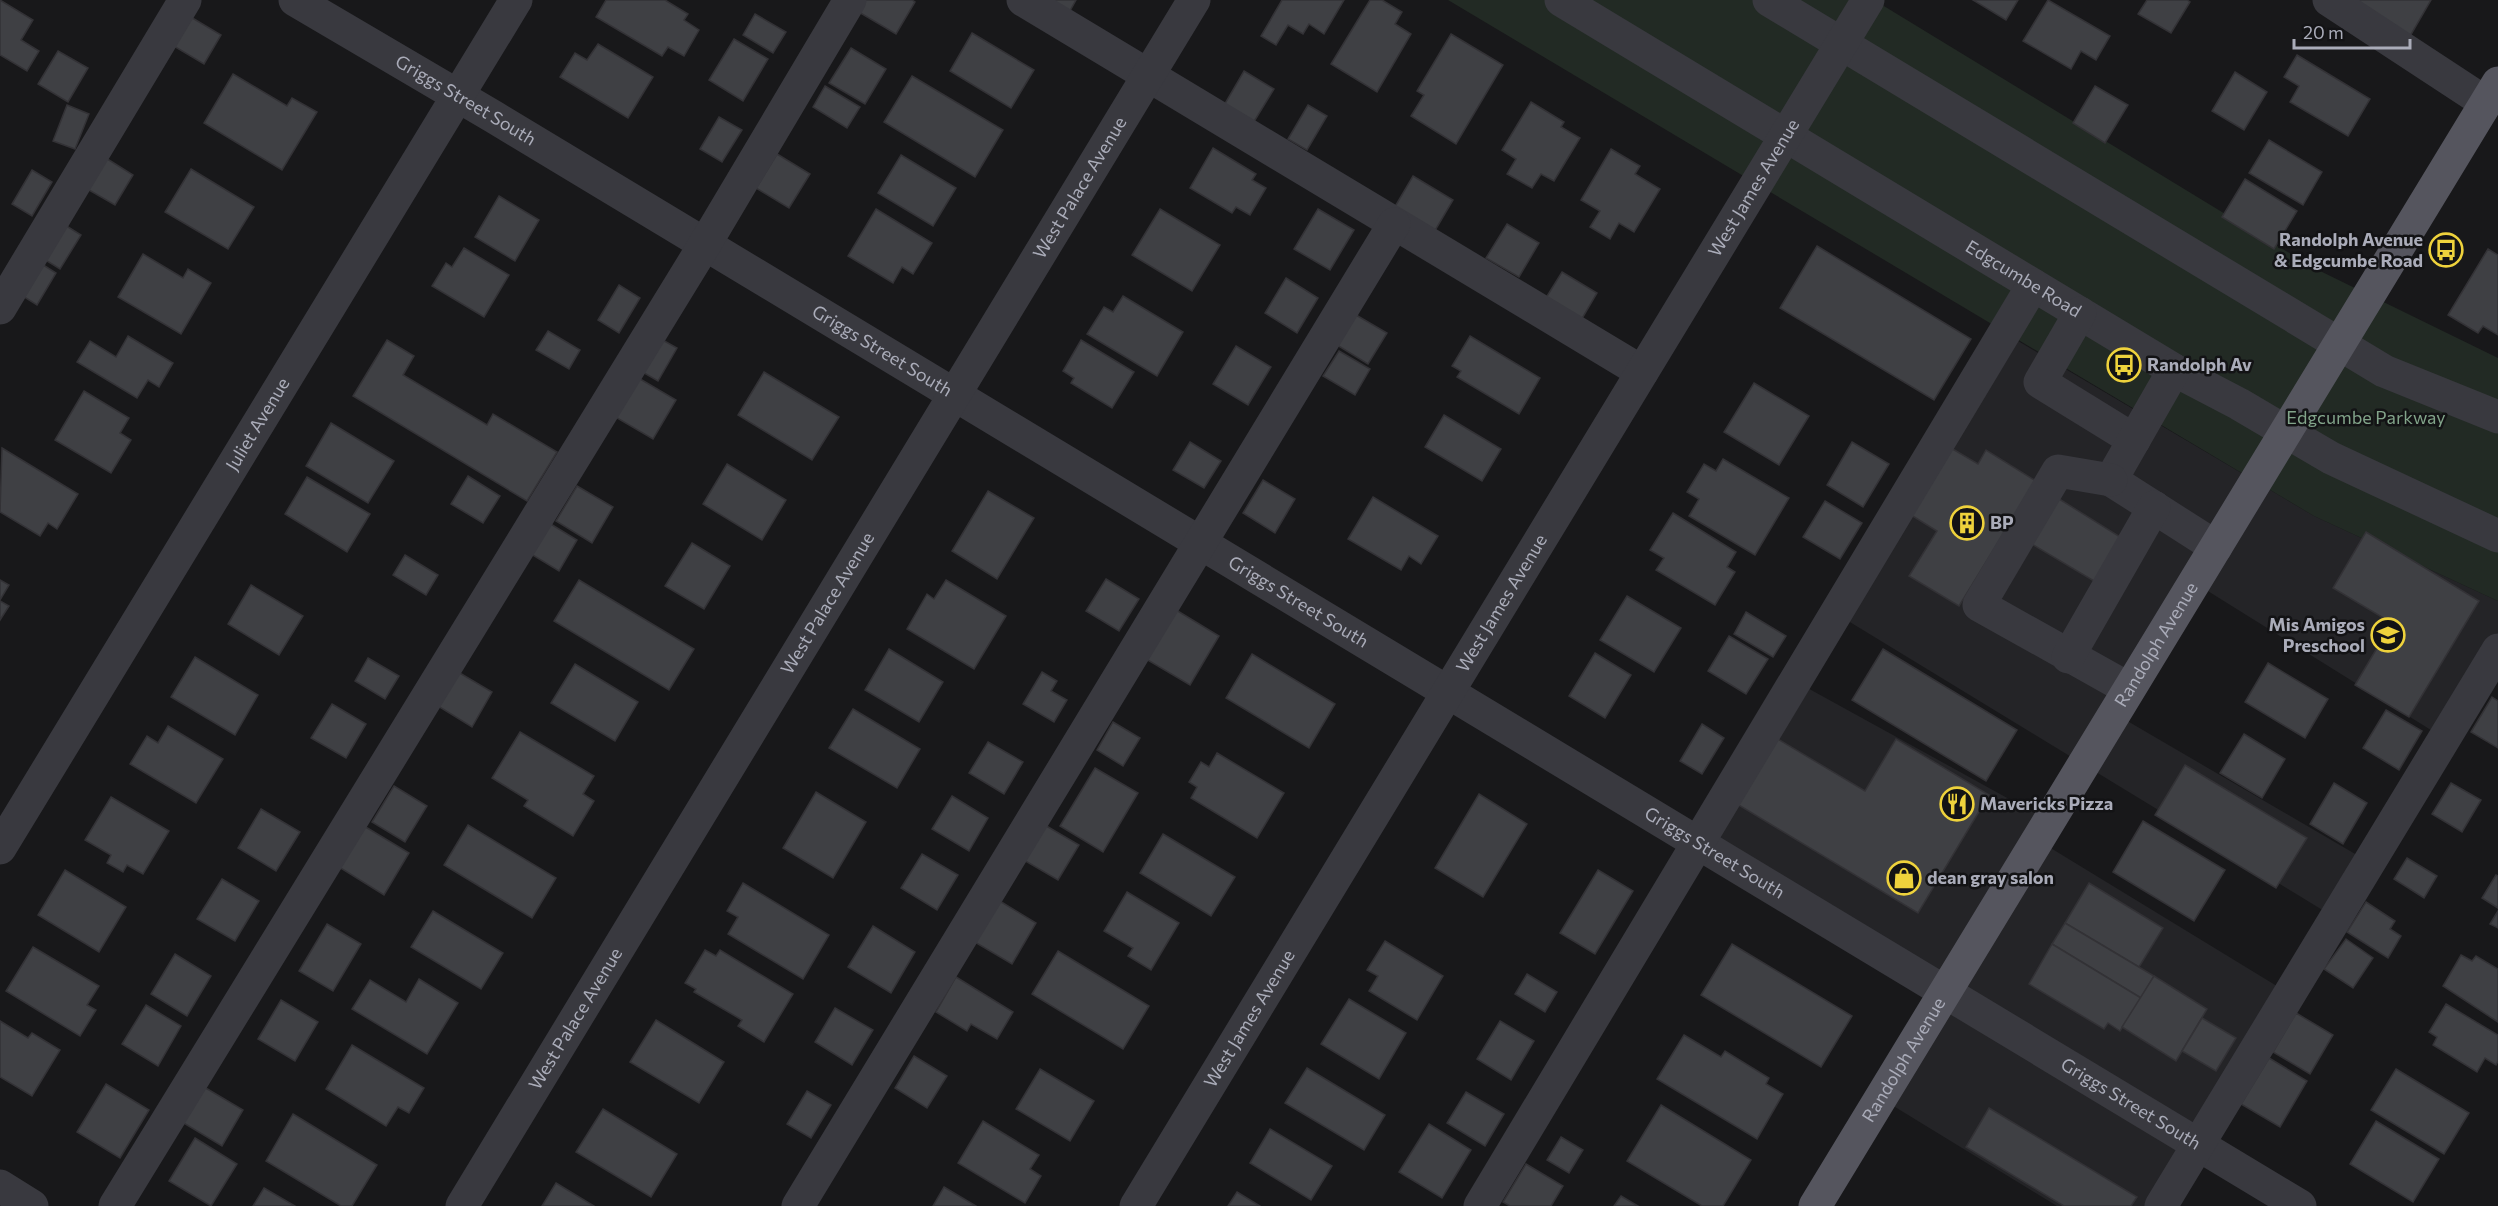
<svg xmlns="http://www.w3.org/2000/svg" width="2498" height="1206" font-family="Commissioner,sans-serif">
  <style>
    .built { fill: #242427 }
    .green { fill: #222a24 }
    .building { fill: #3f4044; stroke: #333236; stroke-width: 1.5 }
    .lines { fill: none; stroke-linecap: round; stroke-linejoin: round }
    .minor { stroke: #39393f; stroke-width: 33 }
    .major { stroke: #55555e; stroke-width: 33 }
    .labels { text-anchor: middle; stroke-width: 5; stroke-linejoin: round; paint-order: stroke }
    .street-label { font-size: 18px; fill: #aaacb9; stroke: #131315 }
    .poi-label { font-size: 18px; font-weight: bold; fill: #aaacb9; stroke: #131315; text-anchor: start }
    .park-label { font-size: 18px; fill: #82a48a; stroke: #131315 }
  </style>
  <rect width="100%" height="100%" fill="#18181a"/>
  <g class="built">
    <polygon points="2008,335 2314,516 2498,601 2498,669 2455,745 2203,588 2124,719 2362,858 2329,914 1840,616"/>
    <polygon points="1793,680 2060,827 2049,847 2285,991 2156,1206 2057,1206 1882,1099 1947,993 1696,842"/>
  </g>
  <polygon class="green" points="1448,0 1874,0 2314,268 2498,358 2498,601 2314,516"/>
  <g class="building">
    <polygon points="0,0 33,20 21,40 39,51 27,71 0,55"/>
    <polygon points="606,0 665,0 688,14 684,20 699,30 684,56 668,47 662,56 596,17"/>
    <polygon points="863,0 912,0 915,2 896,34 857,11"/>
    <polygon points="1036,0 1076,0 1066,18"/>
    <polygon points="1282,0 1344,0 1324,34 1309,24 1303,34 1288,25 1276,45 1261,36"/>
    <polygon points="1370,0 1382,0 1402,12 1395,24 1411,34 1377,92 1331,64"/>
    <polygon points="1973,0 2018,0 2006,20"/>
    <polygon points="2048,0 2110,36 2096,60 2081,51 2071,69 2023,41"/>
    <polygon points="2147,0 2187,0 2190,2 2171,33 2138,14"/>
    <polygon points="2346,0 2431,0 2409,38"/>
    <polygon points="755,14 786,32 773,53 743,35"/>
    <polygon points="189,16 221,35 204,64 172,45"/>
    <polygon points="972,33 1034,70 1011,108 950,71"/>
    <polygon points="1451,34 1503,65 1456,144 1411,116 1424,95 1417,91"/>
    <polygon points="734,39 768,59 743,101 709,80"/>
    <polygon points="598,44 653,77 628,118 560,77 575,53 587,60"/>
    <polygon points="851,48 886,69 865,104 829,83"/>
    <polygon points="58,51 88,68 68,102 38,84"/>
    <polygon points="2297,55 2370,99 2348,136 2290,102 2299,86 2284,77"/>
    <polygon points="1244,71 1274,89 1252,125 1223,107"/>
    <polygon points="2235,72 2267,92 2244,130 2212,111"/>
    <polygon points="233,74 287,106 292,98 317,112 282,170 204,123"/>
    <polygon points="912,76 1003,130 975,177 884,122"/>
    <polygon points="825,86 860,107 847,128 813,107"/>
    <polygon points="2095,86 2128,105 2105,143 2073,123"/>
    <polygon points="1531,102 1564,122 1561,127 1580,138 1554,181 1541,174 1532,188 1507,174 1516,159 1502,150"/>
    <polygon points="67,105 89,114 75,149 53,141"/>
    <polygon points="1308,105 1327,116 1307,150 1288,139"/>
    <polygon points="719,117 742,130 722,162 700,149"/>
    <polygon points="2269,140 2322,172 2303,205 2249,173"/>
    <polygon points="1213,148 1256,174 1252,180 1266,188 1250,215 1236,207 1232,213 1190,188"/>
    <polygon points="1611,149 1640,166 1635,174 1660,189 1634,232 1619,223 1610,239 1590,227 1600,211 1581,200"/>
    <polygon points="777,154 810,174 789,208 756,188"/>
    <polygon points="101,155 133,175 115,205 82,186"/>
    <polygon points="901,155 956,188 933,226 878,193"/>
    <polygon points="191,169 254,207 228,249 165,212"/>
    <polygon points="32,170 52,182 32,216 12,204"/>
    <polygon points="1413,176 1453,200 1433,234 1393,210"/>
    <polygon points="2245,179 2297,211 2274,249 2222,217"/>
    <polygon points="499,196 539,220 515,261 475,237"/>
    <polygon points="876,209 932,243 913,274 902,267 893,283 848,256"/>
    <polygon points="1160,209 1220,245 1192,291 1132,255"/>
    <polygon points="1318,209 1354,230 1330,270 1294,249"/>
    <polygon points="60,222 81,235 60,269 39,256"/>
    <polygon points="1507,224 1539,243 1519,277 1486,258"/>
    <polygon points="1817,246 1971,339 1934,400 1780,308"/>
    <polygon points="464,248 509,275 484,317 432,286 446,263 452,267"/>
    <polygon points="2488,249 2498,255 2498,335 2483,326 2478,333 2448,315"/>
    <polygon points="143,254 183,278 188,269 211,283 181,334 118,297"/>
    <polygon points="37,261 56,273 37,305 18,293"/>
    <polygon points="1562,272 1597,293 1580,322 1544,301"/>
    <polygon points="1286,278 1318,298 1297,333 1265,313"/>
    <polygon points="619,285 640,298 619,333 598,320"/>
    <polygon points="1123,296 1183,332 1157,376 1087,334 1104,307 1113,312"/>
    <polygon points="1356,315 1387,333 1368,364 1337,345"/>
    <polygon points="548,331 580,350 569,369 536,350"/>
    <polygon points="128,336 173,363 159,387 148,380 137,398 77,362 90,341 116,357"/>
    <polygon points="1470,336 1540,378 1519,414 1457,377 1461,371 1452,366"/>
    <polygon points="659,338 677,348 658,381 639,370"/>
    <polygon points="387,340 414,356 403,375 487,425 493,414 557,452 527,501 353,396"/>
    <polygon points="1081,340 1134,372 1112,408 1071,383 1074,378 1063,371"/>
    <polygon points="1236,346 1271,367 1248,405 1213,384"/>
    <polygon points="1339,351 1370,369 1355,395 1323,376"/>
    <polygon points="764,372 839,417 812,460 738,415"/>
    <polygon points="635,376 676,400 653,439 612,415"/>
    <polygon points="1754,383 1809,416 1779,465 1724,432"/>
    <polygon points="84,391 129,418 120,433 131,440 111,473 55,440"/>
    <polygon points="1444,415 1501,449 1482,481 1425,447"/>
    <polygon points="331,423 394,461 368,503 306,466"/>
    <polygon points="1190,442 1221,461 1204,488 1173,470"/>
    <polygon points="1852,442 1889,464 1863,507 1827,485"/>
    <polygon points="2,448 78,494 57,529 48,523 40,536 0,512"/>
    <polygon points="1951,448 1978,464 1986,450 2036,481 1959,606 1909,576 1937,531 1911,515"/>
    <polygon points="1723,459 1789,498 1755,555 1689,516 1699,499 1687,492 1704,464 1716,471"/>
    <polygon points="727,464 786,500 762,540 703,504"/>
    <polygon points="468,476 500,496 483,523 451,504"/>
    <polygon points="307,477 370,514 347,552 285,514"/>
    <polygon points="1263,480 1295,499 1275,533 1243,513"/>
    <polygon points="577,486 613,507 592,543 556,521"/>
    <polygon points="988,491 1034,518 997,579 952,551"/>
    <polygon points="1373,497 1438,536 1421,564 1409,556 1401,570 1348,539"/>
    <polygon points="2056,497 2125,540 2099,584 2030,543"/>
    <polygon points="1825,501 1862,523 1840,559 1803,537"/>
    <polygon points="1673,513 1736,552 1727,567 1735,572 1715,605 1656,570 1664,558 1650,550"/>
    <polygon points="549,523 577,540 559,571 531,554"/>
    <polygon points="2366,532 2479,601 2409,717 2355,685 2392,623 2333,588"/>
    <polygon points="692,543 730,566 704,609 665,586"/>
    <polygon points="405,555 438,575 426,595 393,575"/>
    <polygon points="1106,579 1139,599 1119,631 1086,611"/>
    <polygon points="0,580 9,585 0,600"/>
    <polygon points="579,580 694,649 669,690 554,621"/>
    <polygon points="946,580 1006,616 974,669 907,629 927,594 934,599"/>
    <polygon points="251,585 303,616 279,655 228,624"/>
    <polygon points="1627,596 1681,628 1654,672 1600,640"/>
    <polygon points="0,601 9,606 0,620"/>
    <polygon points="1176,610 1219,636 1190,685 1146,659"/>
    <polygon points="1746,612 1786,636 1773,657 1734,634"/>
    <polygon points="1729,636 1768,659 1746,694 1708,671"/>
    <polygon points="889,649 943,682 919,722 865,690"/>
    <polygon points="1883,649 2017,730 1986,781 1852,700"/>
    <polygon points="1595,653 1631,675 1605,718 1569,696"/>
    <polygon points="1252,654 1335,704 1309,748 1226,698"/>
    <polygon points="195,657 258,695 235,735 171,697"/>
    <polygon points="368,658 399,676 385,699 355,681"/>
    <polygon points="2268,663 2328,699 2305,738 2245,702"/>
    <polygon points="575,664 638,702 615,741 551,703"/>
    <polygon points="458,672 492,692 472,727 438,706"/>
    <polygon points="1042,672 1057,681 1051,691 1067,700 1054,722 1023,704"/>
    <polygon points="2492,697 2498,701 2498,748 2471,732"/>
    <polygon points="332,704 366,724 346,758 311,738"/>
    <polygon points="853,709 920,749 897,788 829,748"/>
    <polygon points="2386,710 2422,731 2399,770 2363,748"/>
    <polygon points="1113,722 1140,738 1123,766 1097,750"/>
    <polygon points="1702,724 1724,738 1702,774 1680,761"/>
    <polygon points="168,726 223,759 196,803 130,764 147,736 158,743"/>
    <polygon points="520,732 594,776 583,794 594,801 573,836 524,806 528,800 492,778"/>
    <polygon points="2244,734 2285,759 2262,798 2220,773"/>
    <polygon points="1776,738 1865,791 1896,739 1989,795 1918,913 1737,804"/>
    <polygon points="988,742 1023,762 1004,794 969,773"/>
    <polygon points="1217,753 1284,793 1257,838 1191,798 1197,787 1189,782 1201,762 1209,767"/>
    <polygon points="2185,765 2307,838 2276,888 2155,815"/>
    <polygon points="1095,768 1138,793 1103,852 1060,826"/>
    <polygon points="2334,783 2367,803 2343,844 2310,824"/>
    <polygon points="2451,783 2481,800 2462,832 2432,814"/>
    <polygon points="394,786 427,806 405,842 372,822"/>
    <polygon points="816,792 866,822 833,878 783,848"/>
    <polygon points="1479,794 1527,824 1483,897 1435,868"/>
    <polygon points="952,796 988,818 969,851 932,829"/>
    <polygon points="111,797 169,831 143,874 127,865 123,872 107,863 111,855 85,840"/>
    <polygon points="261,809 300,832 276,871 238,848"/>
    <polygon points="2143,821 2225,870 2194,921 2113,872"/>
    <polygon points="1043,824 1079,845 1058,880 1022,859"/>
    <polygon points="468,825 556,878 532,918 444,865"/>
    <polygon points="364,826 409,853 384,895 339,867"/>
    <polygon points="1163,834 1235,877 1211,916 1140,873"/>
    <polygon points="922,854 958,875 937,910 901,888"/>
    <polygon points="2407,858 2437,876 2424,898 2394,879"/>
    <polygon points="65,870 126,907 99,952 38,915"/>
    <polygon points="1598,870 1633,891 1595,954 1560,933"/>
    <polygon points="2496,875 2498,876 2498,908 2482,898"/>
    <polygon points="222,879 259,901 235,941 197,919"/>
    <polygon points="743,883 829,935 803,979 728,934 738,917 727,911"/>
    <polygon points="2089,883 2163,928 2139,967 2065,923"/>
    <polygon points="1127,892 1179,923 1151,970 1128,956 1133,948 1104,931"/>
    <polygon points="998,900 1036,923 1012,964 973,941"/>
    <polygon points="2366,902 2395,921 2390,929 2401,936 2388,958 2347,932"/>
    <polygon points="433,911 503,953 481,989 411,947"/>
    <polygon points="2498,911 2498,928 2490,924"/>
    <polygon points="2065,923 2154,976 2141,998 2052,944"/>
    <polygon points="327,924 361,944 333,991 299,971"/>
    <polygon points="873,926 915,952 891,993 848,967"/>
    <polygon points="2346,939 2373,958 2353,988 2324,969"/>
    <polygon points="1385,941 1443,976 1417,1020 1369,991 1378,976 1367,970"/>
    <polygon points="1732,944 1852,1016 1821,1067 1701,995"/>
    <polygon points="2052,944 2141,998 2120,1031 2108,1023 2104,1029 2029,984"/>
    <polygon points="33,947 99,986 87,1005 96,1010 80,1036 6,991"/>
    <polygon points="705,950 716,956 720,950 793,994 764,1042 738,1026 742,1020 694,992 696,989 685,983"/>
    <polygon points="1058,951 1149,1006 1123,1049 1032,994"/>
    <polygon points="175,954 211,976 187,1016 151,994"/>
    <polygon points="2461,955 2472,961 2476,956 2498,969 2498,1022 2443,986"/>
    <polygon points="1527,974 1557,992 1545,1012 1515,994"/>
    <polygon points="2154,976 2207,1009 2176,1061 2122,1027"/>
    <polygon points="956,977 1013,1012 997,1039 971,1024 967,1031 936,1012"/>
    <polygon points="419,979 458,1003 427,1054 352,1009 370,980 406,1002"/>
    <polygon points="1349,999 1406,1033 1379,1079 1321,1044"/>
    <polygon points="281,1000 318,1022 295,1061 258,1039"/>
    <polygon points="2446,1004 2498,1035 2498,1061 2496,1065 2485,1058 2477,1072 2433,1045 2437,1037 2429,1032"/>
    <polygon points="146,1005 181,1026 158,1066 122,1044"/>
    <polygon points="835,1008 873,1030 852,1065 815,1042"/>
    <polygon points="2296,1013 2333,1035 2310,1074 2273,1052"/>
    <polygon points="2202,1018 2236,1038 2216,1071 2182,1051"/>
    <polygon points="656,1020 724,1062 699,1103 630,1062"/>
    <polygon points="0,1021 28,1038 32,1033 60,1050 32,1096 0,1077"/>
    <polygon points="1500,1021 1534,1041 1511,1080 1477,1059"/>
    <polygon points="1684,1035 1721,1057 1725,1051 1769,1078 1766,1084 1783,1094 1757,1139 1657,1079"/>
    <polygon points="352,1045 424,1088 409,1113 398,1107 386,1126 326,1089"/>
    <polygon points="914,1056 947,1076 927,1108 895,1088"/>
    <polygon points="2269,1058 2307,1081 2280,1127 2241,1104"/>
    <polygon points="1307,1068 1385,1115 1364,1150 1285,1103"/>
    <polygon points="1040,1069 1094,1101 1070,1141 1016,1109"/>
    <polygon points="2396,1069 2469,1113 2444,1154 2371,1110"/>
    <polygon points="106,1084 149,1110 120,1158 77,1132"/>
    <polygon points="204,1087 243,1110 222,1146 182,1122"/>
    <polygon points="807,1091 831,1105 811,1138 787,1124"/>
    <polygon points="1466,1092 1504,1114 1485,1146 1447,1123"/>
    <polygon points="1661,1105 1751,1160 1723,1206 1702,1206 1627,1161"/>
    <polygon points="1989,1108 2137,1197 2131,1206 2064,1206 1966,1147"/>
    <polygon points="603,1109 677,1154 651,1197 576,1152"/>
    <polygon points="293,1114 377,1165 352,1206 341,1206 266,1161"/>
    <polygon points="983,1121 1039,1155 1030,1169 1041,1176 1025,1203 958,1163"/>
    <polygon points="2376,1121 2439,1159 2413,1202 2350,1164"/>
    <polygon points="1429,1124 1471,1150 1442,1198 1399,1172"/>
    <polygon points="1270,1129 1332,1166 1311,1200 1250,1163"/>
    <polygon points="1561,1137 1583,1150 1569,1173 1547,1160"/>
    <polygon points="195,1138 237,1164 211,1206 169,1181"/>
    <polygon points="1526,1164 1563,1186 1551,1206 1510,1206 1503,1202"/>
    <polygon points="556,1183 594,1206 542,1206"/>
    <polygon points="944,1187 976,1206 933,1206"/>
    <polygon points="264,1188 295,1206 253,1206"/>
    <polygon points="1237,1192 1260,1206 1228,1206"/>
    <polygon points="1621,1196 1638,1206 1614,1206"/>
  </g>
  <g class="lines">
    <g class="minor">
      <path id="s1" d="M295,0L494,117L2300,1206"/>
      <polyline points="1023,0 1642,372"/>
      <path id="s2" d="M1561,0L2174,370L2239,404L2331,458L2498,536"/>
      <polyline points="1769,0 2384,371 2498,417"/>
      <polyline points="2329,0 2486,103"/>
      <polyline points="0,308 185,0"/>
      <polyline points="2080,313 2040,382 2134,440"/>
      <polyline points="2174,370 2111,480 2216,547"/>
      <polyline points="2111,480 2058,471 1979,605 2129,689"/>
      <polyline points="2068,657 2154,507"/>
      <path id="s3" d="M0,848L516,0"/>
      <polyline points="0,1186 32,1206"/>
      <polyline points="115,1206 705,244 850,0"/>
      <path id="s4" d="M462,1206L1194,0"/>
      <polyline points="798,1206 1394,224"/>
      <path id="s5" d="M1136,1206L1868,0"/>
      <polyline points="1480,1206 2033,285"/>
      <polyline points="2161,1206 2498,650"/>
    </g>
    <path class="major" id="s6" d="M1815,1206L2498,83"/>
  </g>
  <defs>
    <g id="bus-ring" transform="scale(1.725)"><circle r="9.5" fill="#131315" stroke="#eed23c" stroke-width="1.5"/><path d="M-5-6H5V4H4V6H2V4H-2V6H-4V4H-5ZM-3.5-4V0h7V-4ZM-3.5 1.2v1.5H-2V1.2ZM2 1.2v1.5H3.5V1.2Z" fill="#eed23c"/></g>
    <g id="building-ring" transform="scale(1.725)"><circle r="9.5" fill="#131315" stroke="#eed23c" stroke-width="1.5"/><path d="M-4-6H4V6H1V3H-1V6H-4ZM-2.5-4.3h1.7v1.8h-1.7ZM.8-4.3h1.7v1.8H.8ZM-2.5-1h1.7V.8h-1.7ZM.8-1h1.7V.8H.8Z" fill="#eed23c"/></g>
    <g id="school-ring" transform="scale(1.725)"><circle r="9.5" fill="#131315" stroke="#eed23c" stroke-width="1.5"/><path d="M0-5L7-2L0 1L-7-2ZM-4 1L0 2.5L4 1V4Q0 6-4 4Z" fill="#eed23c"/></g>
    <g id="restaurant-ring" transform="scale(1.725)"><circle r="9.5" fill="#131315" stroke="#eed23c" stroke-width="1.5"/><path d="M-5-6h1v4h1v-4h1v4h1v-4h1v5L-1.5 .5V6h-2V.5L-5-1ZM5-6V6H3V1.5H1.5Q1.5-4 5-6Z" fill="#eed23c"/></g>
    <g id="shop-ring" transform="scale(1.725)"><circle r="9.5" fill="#131315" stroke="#eed23c" stroke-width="1.5"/><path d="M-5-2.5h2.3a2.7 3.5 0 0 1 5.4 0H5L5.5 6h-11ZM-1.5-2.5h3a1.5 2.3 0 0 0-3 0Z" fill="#eed23c"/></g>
  </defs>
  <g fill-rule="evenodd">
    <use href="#bus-ring" x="2446" y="250"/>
    <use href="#bus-ring" x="2124" y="365"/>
    <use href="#building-ring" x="1967" y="523"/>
    <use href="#school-ring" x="2388" y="635"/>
    <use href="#restaurant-ring" x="1957" y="804"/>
    <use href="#shop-ring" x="1904" y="878"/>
  </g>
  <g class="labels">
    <g class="street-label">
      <text dy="6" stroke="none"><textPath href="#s1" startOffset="198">Griggs Street South</textPath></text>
      <text dy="6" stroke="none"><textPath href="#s4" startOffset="1191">West Palace Avenue</textPath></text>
      <text dy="6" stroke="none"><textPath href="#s5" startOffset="1191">West James Avenue</textPath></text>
      <text dy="6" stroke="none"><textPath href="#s2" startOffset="540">Edgcumbe Road</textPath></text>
      <text dy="6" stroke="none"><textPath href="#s1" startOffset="684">Griggs Street South</textPath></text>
      <text dy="6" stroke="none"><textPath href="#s3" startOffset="496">Juliet Avenue</textPath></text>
      <text dy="6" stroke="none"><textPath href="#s1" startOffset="1170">Griggs Street South</textPath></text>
      <text dy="6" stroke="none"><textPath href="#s4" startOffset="705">West Palace Avenue</textPath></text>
      <text dy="6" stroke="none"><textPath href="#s5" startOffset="705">West James Avenue</textPath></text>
      <text dy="6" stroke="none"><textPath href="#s6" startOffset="657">Randolph Avenue</textPath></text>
      <text dy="6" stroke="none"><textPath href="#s1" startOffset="1656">Griggs Street South</textPath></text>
      <text dy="6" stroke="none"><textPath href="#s5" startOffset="219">West James Avenue</textPath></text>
      <text dy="6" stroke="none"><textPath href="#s4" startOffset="219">West Palace Avenue</textPath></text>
      <text dy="6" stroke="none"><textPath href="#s6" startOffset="171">Randolph Avenue</textPath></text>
      <text dy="6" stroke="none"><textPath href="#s1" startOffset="2142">Griggs Street South</textPath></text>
    </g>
    <g class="poi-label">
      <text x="2423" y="246" text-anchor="end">Randolph Avenue<tspan x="2423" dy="21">&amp; Edgcumbe Road</tspan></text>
      <text x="2147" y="371">Randolph Av</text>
      <text x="1990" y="529">BP</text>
      <text x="2365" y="631" text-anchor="end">Mis Amigos<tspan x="2365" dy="21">Preschool</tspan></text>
      <text x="1980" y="810">Mavericks Pizza</text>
      <text x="1927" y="884">dean gray salon</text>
    </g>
    <g class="park-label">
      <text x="2366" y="424">Edgcumbe Parkway</text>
    </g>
  </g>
  <path d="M2294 39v9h116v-9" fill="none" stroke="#aaacb9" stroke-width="3"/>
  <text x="2303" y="39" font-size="18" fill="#aaacb9" stroke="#131315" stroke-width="4.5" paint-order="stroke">20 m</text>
</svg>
